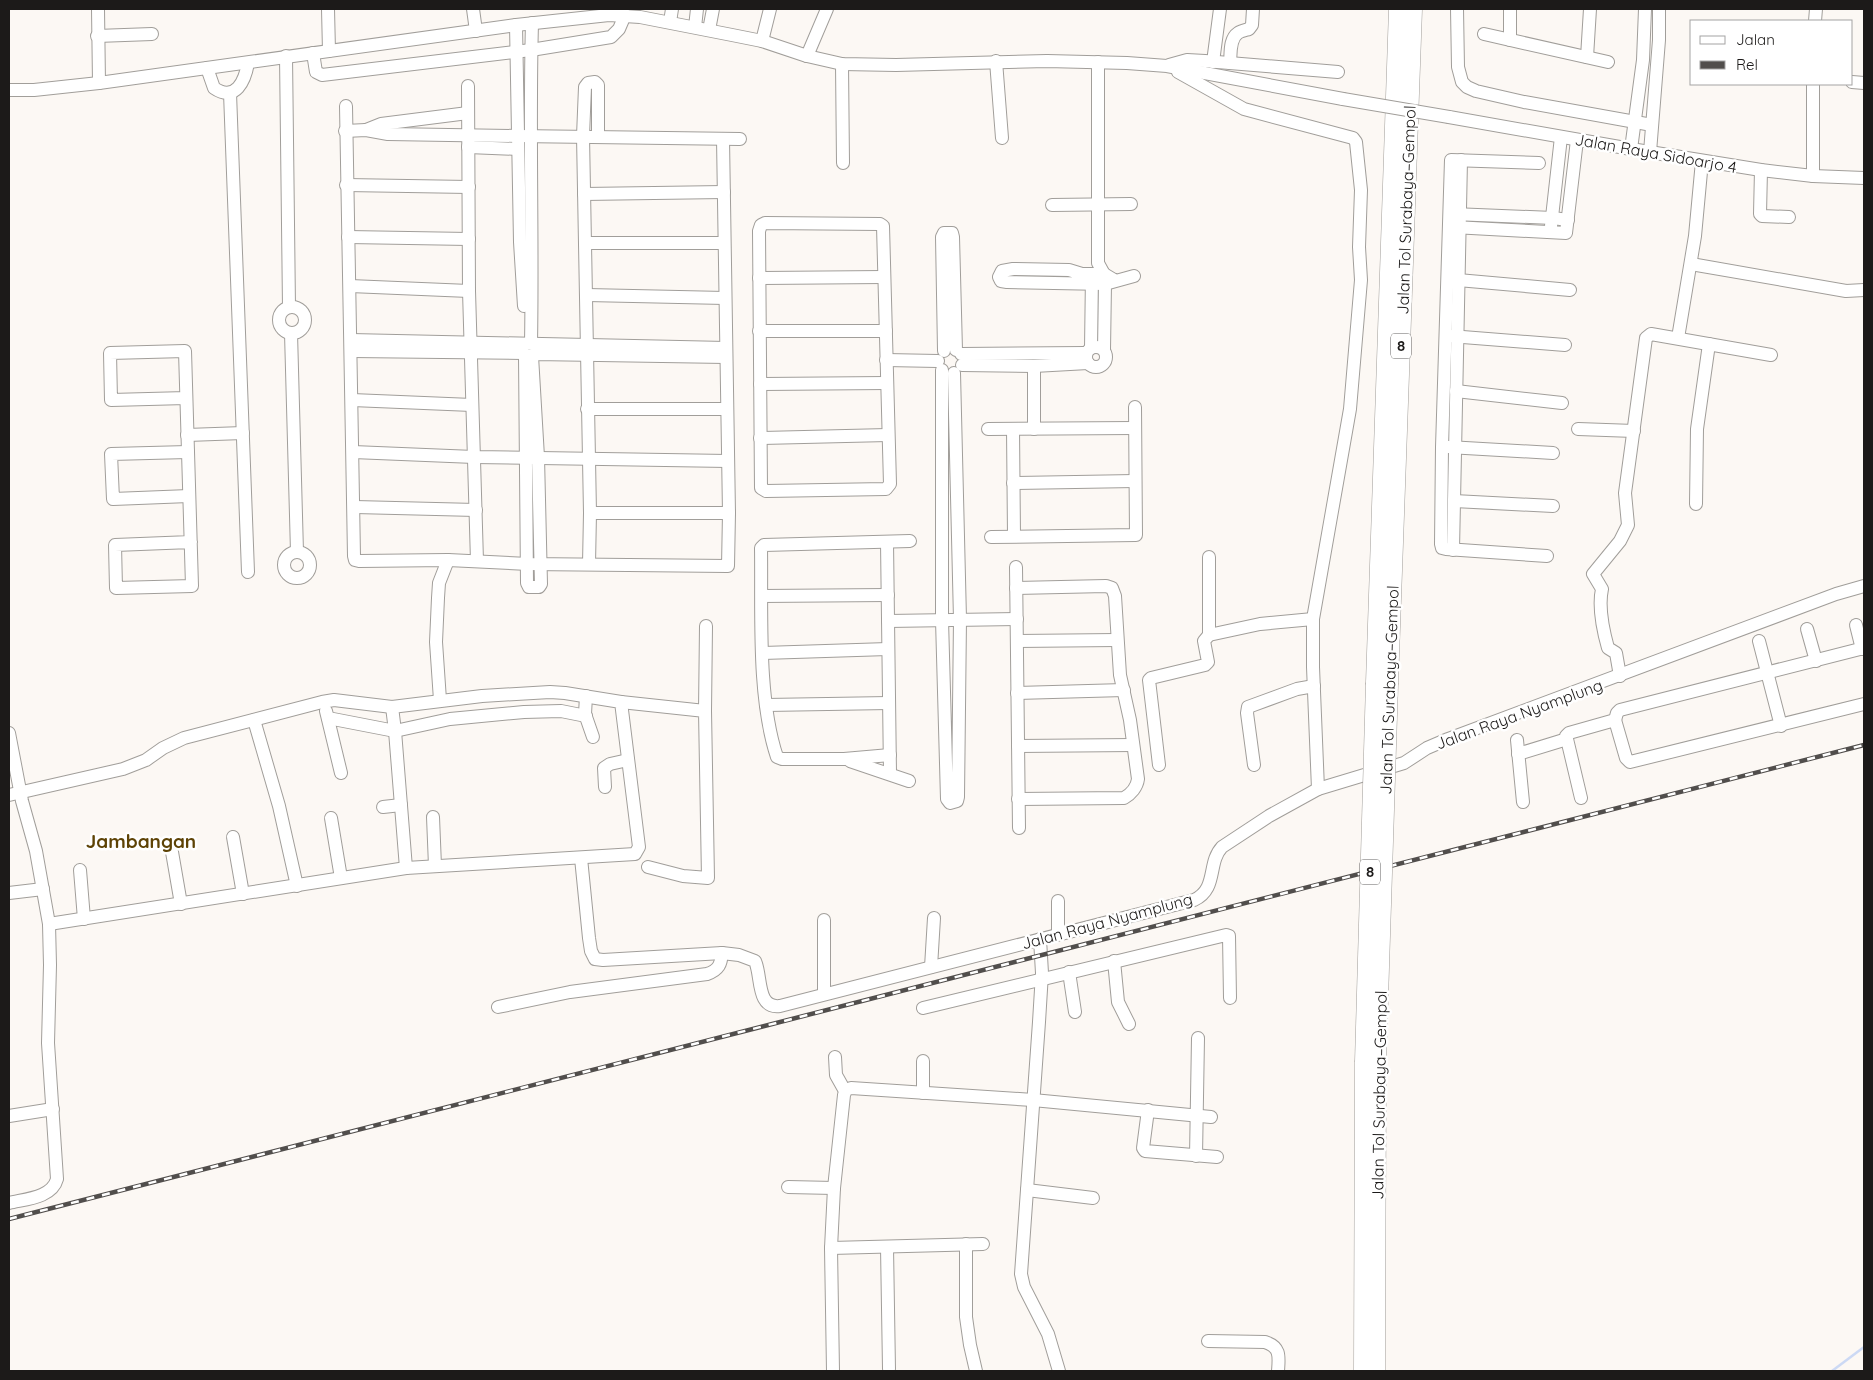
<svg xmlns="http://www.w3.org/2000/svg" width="1873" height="1380" font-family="Quicksand,sans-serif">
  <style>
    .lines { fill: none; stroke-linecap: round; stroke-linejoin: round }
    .stream { stroke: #ccd9f4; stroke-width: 2.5 }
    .minor-casing { stroke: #a19e9a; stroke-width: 14 }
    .highway-casing { stroke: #a19e9a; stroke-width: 19 }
    .minor { stroke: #fff; stroke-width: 12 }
    .highway { stroke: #fff; stroke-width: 18 }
    .rail-casing { stroke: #514e4c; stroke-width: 4.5 }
    .rail { stroke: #fff; stroke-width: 2.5; stroke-dasharray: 8; stroke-linecap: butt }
    .minor-bridge-casing { stroke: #a19e9a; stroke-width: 14; stroke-linecap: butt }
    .highway-bridge-casing { stroke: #a19e9a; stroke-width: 19; stroke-linecap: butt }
    .minor-bridge { stroke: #fff; stroke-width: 12 }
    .highway-bridge { stroke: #fff; stroke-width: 18 }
    .labels { text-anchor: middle; stroke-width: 5; stroke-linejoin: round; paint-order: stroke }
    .shield { fill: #fff; stroke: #605f5e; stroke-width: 1 }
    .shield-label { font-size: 15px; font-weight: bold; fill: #1c1a19 }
    .street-label { font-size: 16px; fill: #1c1a19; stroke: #fff }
    .quarter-label { font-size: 19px; font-weight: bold; fill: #5e4306; stroke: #fff }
  </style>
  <rect width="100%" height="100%" fill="#fcf8f4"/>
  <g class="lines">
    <polyline class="stream" points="1832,1371 1864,1347"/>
    <g class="minor-casing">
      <g id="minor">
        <polyline points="98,9 99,83"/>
        <polyline points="328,9 329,51"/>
        <polyline points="473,9 476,31"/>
        <polyline points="1457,9 1458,67 1462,82 1467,87 1476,91 1524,102 1652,125"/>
        <polyline points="1815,21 1816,9"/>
        <polyline points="670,22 672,9"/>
        <polyline points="516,25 520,242 524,306"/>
        <polyline points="695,27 697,9"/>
        <polyline points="709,30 713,9"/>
        <polyline points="1484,34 1608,62"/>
        <polyline points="97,36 152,34"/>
        <polyline points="1510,40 1510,9"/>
        <polyline points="762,41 770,9"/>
        <polyline points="313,53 316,72 322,75 531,50 611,37 619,29 625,15"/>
        <polyline points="286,56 289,307"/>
        <polyline points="807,56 827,9"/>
        <polyline points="1587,57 1590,9"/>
        <polyline points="996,61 1002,138"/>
        <polyline points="1098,62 1098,263 1104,274 1105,284 1104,350"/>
        <polyline points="1213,62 1220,9"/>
        <path d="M1230,63C1231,54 1229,39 1238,33C1241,31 1246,30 1249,29L1252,25L1253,9"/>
        <polyline points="842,64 843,163"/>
        <polyline points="1169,65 1187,60 1205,61 1338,72"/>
        <path d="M207,68L214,88C236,103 245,80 248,63"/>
        <polyline points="1178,72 1244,109 1353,138 1356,142 1361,190 1359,247 1361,280 1350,409 1313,619 1313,667 1318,789"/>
        <polyline points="1852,82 1864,83"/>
        <polyline points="468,86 469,291 477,561"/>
        <polyline points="9,90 34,90 99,83 516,25 609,15 640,17 732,35 762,41 807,56 842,64 896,65 1047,61 1127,63 1167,66 1343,99"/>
        <polyline points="230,93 248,572"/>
        <polyline points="346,106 354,556 355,560 359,561 448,560 528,564 728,566 729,513 723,139"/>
        <polyline points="1449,117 1631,149 1761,170 1813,176 1864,178"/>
        <polyline points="366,130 381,124 468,113"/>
        <polyline points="345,131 366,130 388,134 518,136 740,139"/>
        <polyline points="468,147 518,149"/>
        <polyline points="1631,149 1643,60 1645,9"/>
        <polyline points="1650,152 1659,40 1659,9"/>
        <polyline points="1539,163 1451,160 1442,447 1441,544 1442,548 1446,549 1547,556"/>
        <polyline points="1761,170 1760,214 1762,216 1789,217"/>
        <polyline points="1813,176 1813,84"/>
        <polyline points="346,185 469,187"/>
        <polyline points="584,194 724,192"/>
        <polyline points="1052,205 1131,204"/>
        <polyline points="1453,214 1553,218 1568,220"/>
        <polygon points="765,223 880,224 883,226 890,484 886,489 766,491 761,488 759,231 761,225"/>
        <polyline points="1551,226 1561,137"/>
        <polyline points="1453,227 1566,233 1577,140"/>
        <polyline points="348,237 469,239"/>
        <polyline points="585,243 724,243"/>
        <polyline points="1691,264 1846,291 1864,290"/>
        <polyline points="759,278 884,277"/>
        <polyline points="1114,280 1104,274 1082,274 1069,270 1013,269 1002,271 999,277 1001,281 1007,282 1105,284 1134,276"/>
        <polyline points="1458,280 1570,290"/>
        <polyline points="350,286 469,291"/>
        <polyline points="587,295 725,298"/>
        <circle cx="292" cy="320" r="13"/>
        <polyline points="759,331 886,331"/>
        <polyline points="291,333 297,552"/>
        <polyline points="1450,336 1565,345"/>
        <polyline points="1678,338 1695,236 1702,161"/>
        <polyline points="351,340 726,348"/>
        <path d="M531,343C533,236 529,130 532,23"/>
        <circle cx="1096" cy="357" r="10"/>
        <polyline points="1091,348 1092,274"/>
        <polyline points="352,351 523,353 528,357 535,354 726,357"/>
        <polyline points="944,351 942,237 944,233 952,233 953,237 956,350"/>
        <polyline points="961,354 1086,353"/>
        <polyline points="525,356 527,583 529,587 539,587 541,584 538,457 532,356"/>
        <polyline points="886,360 938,361"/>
        <polyline points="962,365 1034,366 1088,363"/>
        <polyline points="1034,366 1034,429"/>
        <polyline points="942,370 942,620 947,799 950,803 957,801 958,797 960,619 954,373"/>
        <polyline points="760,384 887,383"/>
        <polyline points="1456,391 1562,403"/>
        <polyline points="186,398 111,400 110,353 185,351 192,586 116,588 115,545 191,542"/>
        <polyline points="352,400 472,405"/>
        <polyline points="587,409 727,409"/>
        <polyline points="988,429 1135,428"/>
        <polyline points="1013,429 1014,536"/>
        <polyline points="1578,429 1634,431"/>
        <polyline points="187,435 243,433"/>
        <polyline points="760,438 888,435"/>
        <polyline points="1448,447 1553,453"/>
        <polyline points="188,452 111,454 113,499 189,496"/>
        <polyline points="353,452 474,457 728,461"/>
        <polyline points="1013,483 1135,481"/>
        <polyline points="1454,501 1553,506"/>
        <polyline points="1696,504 1697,429 1709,344"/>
        <polyline points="355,507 476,510"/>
        <polyline points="590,513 729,513"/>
        <polyline points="991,537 1136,535 1135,407"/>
        <polyline points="887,542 890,773"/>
        <polyline points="1453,550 1461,160"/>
        <circle cx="297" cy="565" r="13"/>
        <polyline points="589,564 590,513 583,136 585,87 588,83 595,82 598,85 598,137"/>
        <polyline points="1016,567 1019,828"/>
        <path d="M1016,588L1106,586L1112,588L1115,596L1120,675L1130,720L1138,779C1137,787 1131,794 1124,798L1018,799"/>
        <polyline points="762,596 888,595"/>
        <polyline points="888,621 1017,619"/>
        <polyline points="1856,625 1862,649"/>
        <polyline points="1807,629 1816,661"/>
        <polyline points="1209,635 1260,624 1313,619"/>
        <polyline points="1017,641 1117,640"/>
        <polyline points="1759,641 1781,726"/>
        <polyline points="763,653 888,649"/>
        <path d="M1620,676L1616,653L1608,648C1603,630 1598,607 1602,589L1593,574L1620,541L1628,525L1625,493L1646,338L1651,334L1771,355"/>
        <polyline points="1017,693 1124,690"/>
        <polyline points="586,696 585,714 593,737"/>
        <polyline points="440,700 436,642 438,598 439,583 448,560"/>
        <polyline points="621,702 705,711 708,878 683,876 648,867"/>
        <polyline points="766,705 889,703"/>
        <polyline points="392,707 395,731 406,868"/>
        <polyline points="326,711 341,773"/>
        <polyline points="705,711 706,626"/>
        <polyline points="328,718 395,731 450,719 524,712 561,711 586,716"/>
        <polyline points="254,720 279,806 297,886"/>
        <polyline points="1615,720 1626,758 1630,762 1864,704"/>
        <path d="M9,733L22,801L36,851L49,924L50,965L48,1043L57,1179C52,1198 25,1199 9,1203"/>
        <polyline points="1567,739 1581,798"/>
        <polyline points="1517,740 1523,802"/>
        <polyline points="1018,746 1133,745"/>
        <polyline points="1518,754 1567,739 1566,736 1569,733 1615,720 1617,713 1620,710 1864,648"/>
        <path d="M890,755L844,759H782L777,757C757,697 762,612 761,548L764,545L910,541"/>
        <polyline points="850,761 909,781"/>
        <polyline points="1159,765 1149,680 1151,678 1205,665 1208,662 1204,641 1209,635 1209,557"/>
        <polyline points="1254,765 1247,713 1248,707 1297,689 1314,686"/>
        <polyline points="605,787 604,768 610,764 628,760"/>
        <polyline points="9,795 123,769 146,760 163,748 184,738 322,702 334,700 392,707 482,696 550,692 565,693 621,702 639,847 635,854 406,868 49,924"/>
        <polyline points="383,807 401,805"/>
        <polyline points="433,817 435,866"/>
        <polyline points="331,818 341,878"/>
        <polyline points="233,837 243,894"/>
        <polyline points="172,852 181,904"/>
        <path d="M581,858L589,938L591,951L595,959L603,960L722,953L739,955L755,961C762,976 756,1009 780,1006L1194,900C1218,889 1207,863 1222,847L1269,816L1318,789L1404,763L1427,748L1448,739L1836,594L1864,586"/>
        <polyline points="80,870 84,919"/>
        <polyline points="9,893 43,889"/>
        <polyline points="1058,934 1058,901"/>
        <polyline points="1040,939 1042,973 1039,1022 1021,1274 1024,1287 1048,1334 1059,1371"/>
        <polyline points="1114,961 1118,1002 1129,1024"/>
        <polyline points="931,967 934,918"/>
        <polyline points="1069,972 1075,1012"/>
        <polyline points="824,994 824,920"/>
        <path d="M498,1007L570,992L707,974C719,970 721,964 722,953"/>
        <polyline points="923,1008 1226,935 1229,936 1230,998"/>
        <polyline points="835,1057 836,1075 845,1091"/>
        <polyline points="923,1093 923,1061"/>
        <polyline points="1148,1110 1143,1148 1145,1151 1217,1157"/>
        <polyline points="9,1116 53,1109"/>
        <polyline points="1196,1156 1198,1038"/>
        <polyline points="788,1187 834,1188"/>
        <polyline points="1027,1190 1093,1198"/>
        <polyline points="966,1244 966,1317 970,1345 976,1371"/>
        <polyline points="887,1247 889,1369"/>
        <polyline points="831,1248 983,1244"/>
        <path d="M1208,1341L1265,1342C1281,1347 1279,1357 1278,1371"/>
        <polyline points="833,1371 831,1248 834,1188 844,1095 846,1090 851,1088 1033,1100 1211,1117"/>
      </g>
    </g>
    <g class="highway-casing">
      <g id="highway">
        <polyline points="1375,683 1398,9"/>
        <polyline points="1389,683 1413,9"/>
        <polyline points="1363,1371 1364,1062"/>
        <polyline points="1376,1371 1377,1062"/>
      </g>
    </g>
    <use href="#minor" class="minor"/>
    <use href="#highway" class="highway"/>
    <g class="rail-casing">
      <polyline id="rail" points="9,1219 1864,745"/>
    </g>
    <use href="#rail" class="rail"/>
    <g class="minor-bridge-casing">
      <polyline id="minor-bridge" points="1343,99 1449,117"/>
    </g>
    <g class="highway-bridge-casing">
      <g id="highway-bridge">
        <polyline points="1364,1062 1375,683"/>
        <polyline points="1377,1062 1389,683"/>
      </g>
    </g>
    <use href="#minor-bridge" class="minor-bridge"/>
    <use href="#highway-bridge" class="highway-bridge"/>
  </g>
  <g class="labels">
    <g class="shield">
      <rect x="1391" y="333.5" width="20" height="25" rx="4"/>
      <rect x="1360" y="859.5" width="20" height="25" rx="4"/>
    </g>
    <g class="shield-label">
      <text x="1401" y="351">8</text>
      <text x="1370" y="877">8</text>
    </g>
    <g class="street-label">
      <text transform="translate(1656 153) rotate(10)" y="6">Jalan Raya Sidoarjo 4</text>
      <text transform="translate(1406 210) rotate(-88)" y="6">Jalan Tol Surabaya–Gempol</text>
      <text transform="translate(1389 690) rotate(-88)" y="6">Jalan Tol Surabaya–Gempol</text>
      <text transform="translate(1519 714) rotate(-20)" y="6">Jalan Raya Nyamplung</text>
      <text transform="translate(1107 921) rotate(-15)" y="6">Jalan Raya Nyamplung</text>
      <text transform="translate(1379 1095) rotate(-89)" y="6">Jalan Tol Surabaya–Gempol</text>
    </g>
    <g class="quarter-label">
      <text x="141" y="848">Jambangan</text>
    </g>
  </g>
  <rect width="1873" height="1380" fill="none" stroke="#1c1a19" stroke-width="20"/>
  <rect x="1690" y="20" width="162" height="65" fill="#ffffff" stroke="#a4a3a3"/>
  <rect x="1700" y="36" width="25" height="8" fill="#ffffff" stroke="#a4a3a3"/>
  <text x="1736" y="45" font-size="15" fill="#1c1a19">Jalan</text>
  <rect x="1700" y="61" width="25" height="8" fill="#514e4c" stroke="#a4a3a3"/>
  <text x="1736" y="70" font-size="15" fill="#1c1a19">Rel</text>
</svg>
